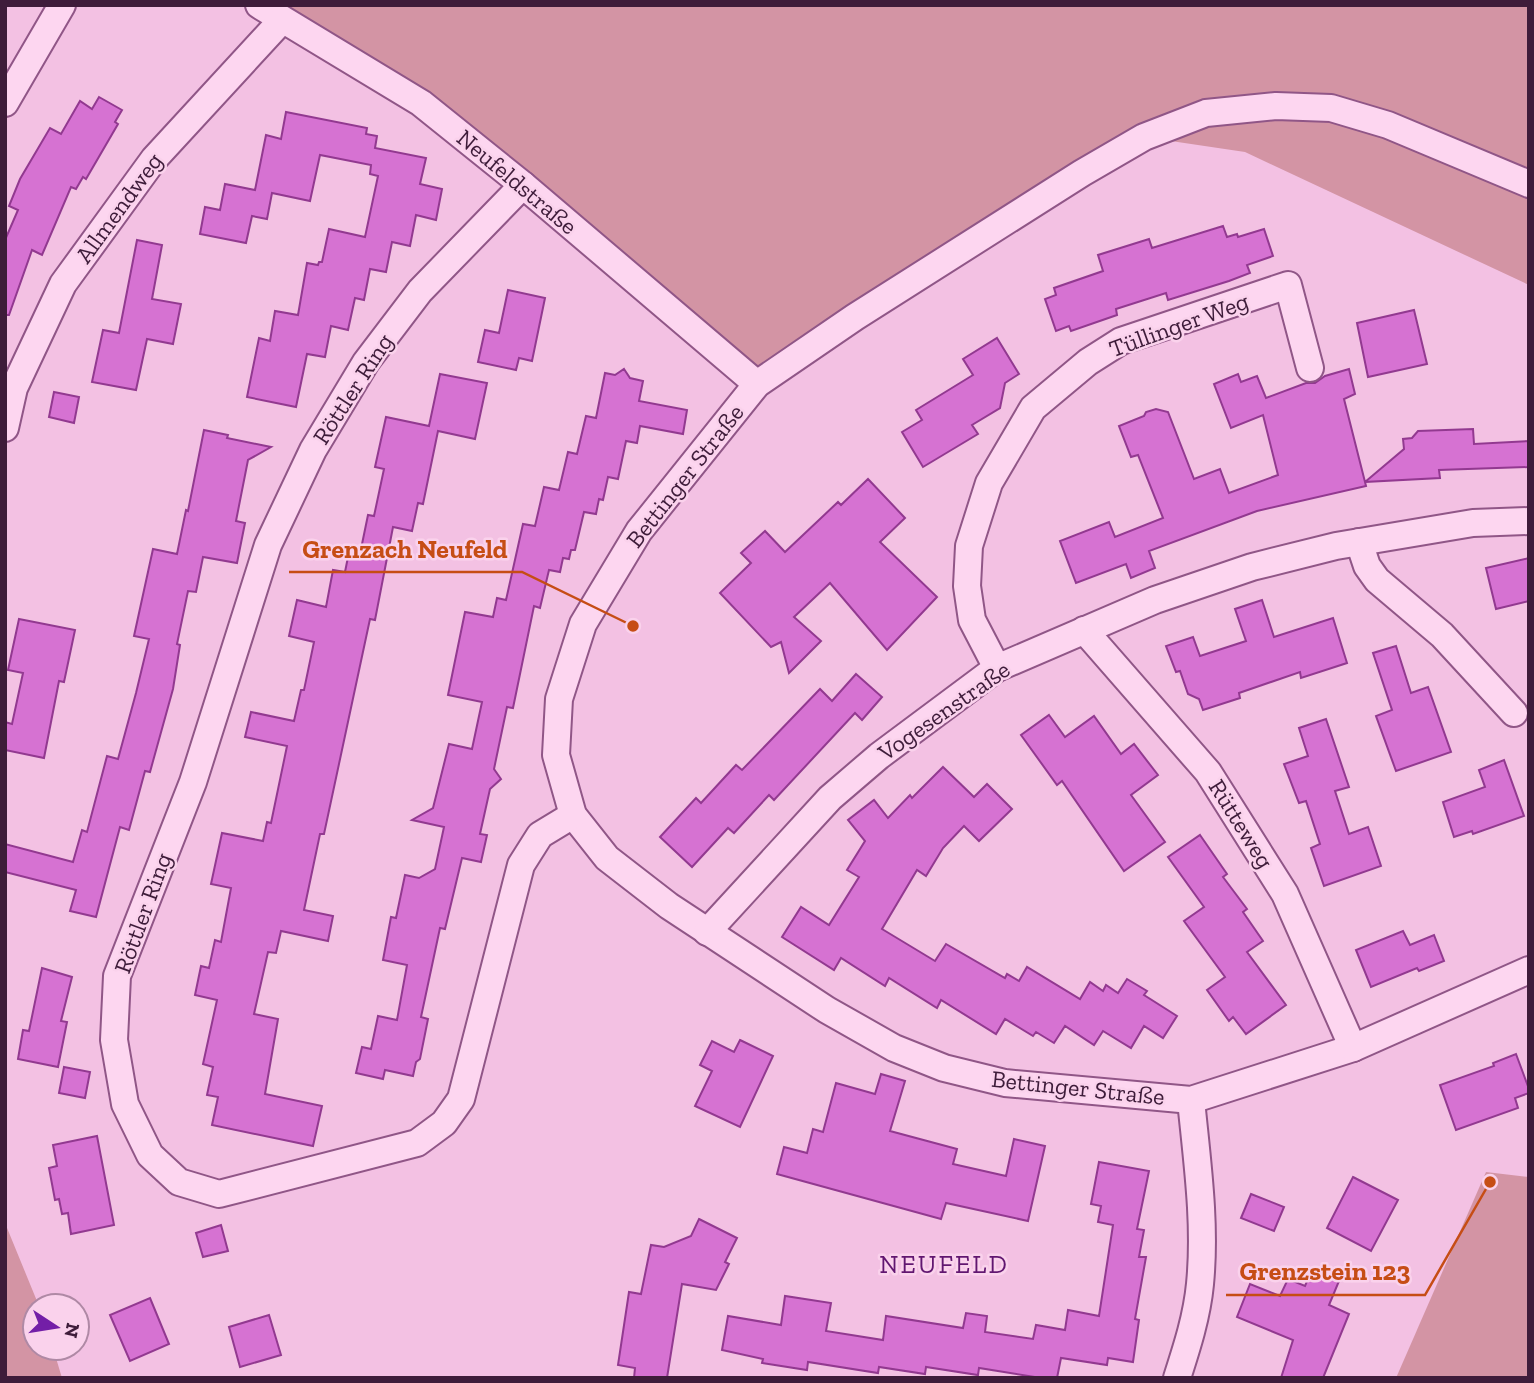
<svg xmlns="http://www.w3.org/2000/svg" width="1534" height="1383" font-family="'Zilla Slab',serif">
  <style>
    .green { fill: #d394a4 }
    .building { fill: #d672d2; stroke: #923990; stroke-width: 2 }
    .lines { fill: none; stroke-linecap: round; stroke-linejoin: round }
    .minor-casing { stroke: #905687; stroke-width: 30 }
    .minor { stroke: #fdd6f0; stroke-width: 26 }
    .labels { text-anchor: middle; stroke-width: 5; stroke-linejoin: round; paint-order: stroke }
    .street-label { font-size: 24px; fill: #3e1c3a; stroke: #fad2ec }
    .neighbourhood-label { font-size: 26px; letter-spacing: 2px; fill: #611670; stroke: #fad2ec }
    .leader { fill: none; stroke: #c64d15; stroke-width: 2.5 }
    .callout-dot { fill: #c64d15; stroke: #fad2ec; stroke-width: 2.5 }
    .callout-label { font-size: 26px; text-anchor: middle; font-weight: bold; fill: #c64d15; stroke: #fad2ec; stroke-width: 5; stroke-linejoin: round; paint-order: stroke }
  </style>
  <rect width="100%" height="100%" fill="#f3c1e3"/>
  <g class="green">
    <polygon points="259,5 1529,5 1529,285 1245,152 1144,137 757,384 523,185"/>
    <polygon points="1486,1172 1529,1177 1529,1378 1396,1378"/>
    <polygon points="5,1223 39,1306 35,1306 35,1348 53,1348 62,1378 5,1378"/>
  </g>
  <g class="building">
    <polygon points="99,97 122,110 115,122 118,124 86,179 83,177 76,189 71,187 42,255 32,250 9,315 5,315 5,240 18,210 9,206 20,179 50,128 61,134 80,101 92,109"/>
    <polygon points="286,112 367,128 366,134 377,136 375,148 426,158 420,184 442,189 436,220 416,215 410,246 392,242 386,272 370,269 364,300 355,298 348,330 331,326 325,357 307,354 296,407 247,397 259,338 270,341 275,311 298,315 307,263 318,265 319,262 322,262 329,229 365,237 378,176 370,174 371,165 320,155 310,201 272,193 267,219 252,216 246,243 200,234 205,207 220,210 225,184 255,190 266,135 281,139"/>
    <polygon points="1223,226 1227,237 1237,234 1238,237 1264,229 1273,256 1247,265 1250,273 1229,281 1168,300 1166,293 1116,309 1117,315 1071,331 1069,326 1056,331 1045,299 1056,295 1054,288 1103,271 1098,255 1149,239 1152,248"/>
    <polygon points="137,240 162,245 152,299 181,304 173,344 147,339 136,390 92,382 103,330 119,333"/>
    <polygon points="508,290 545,298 532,361 519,358 516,370 478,362 485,330 499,333"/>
    <polygon points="1414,310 1427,364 1368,377 1357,323"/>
    <polygon points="997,338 1019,374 1005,383 1000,408 972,425 978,434 923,467 902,432 922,420 916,410 973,375 963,359"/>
    <polygon points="624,369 630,378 643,381 639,401 687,410 683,434 640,426 637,443 626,441 618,479 608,477 603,500 599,499 596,514 584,512 575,550 571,550 569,559 563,558 560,572 549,570 540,608 534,606 513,708 507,707 494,769 501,779 490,789 480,834 487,835 481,862 462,858 445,929 440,928 421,1017 428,1019 420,1059 416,1062 413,1076 385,1070 383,1079 356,1073 362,1047 371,1049 378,1016 397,1020 407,965 383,960 391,917 396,918 405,875 419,878 435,869 444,827 412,820 433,808 449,744 472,749 482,702 448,695 465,612 493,617 497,598 506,600 523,524 535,526 544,487 559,490 568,452 577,454 586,416 596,418 605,373 615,375"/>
    <polygon points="1349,369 1355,394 1344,399 1365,482 1404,449 1403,439 1412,438 1418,431 1473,429 1474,444 1529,441 1529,467 1439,470 1440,478 1365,482 1366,486 1257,511 1149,551 1155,568 1131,578 1126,564 1076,583 1060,541 1109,522 1115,537 1163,518 1138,455 1131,457 1119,426 1144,416 1146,412 1156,409 1168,412 1194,479 1220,469 1229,493 1278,475 1263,415 1231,428 1214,384 1238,374 1241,382 1257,376 1266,398 1306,383 1315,383 1325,376"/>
    <polygon points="440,374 487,383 475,439 438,431 423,504 418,503 412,531 393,527 375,620 370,619 324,834 320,834 304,910 333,916 328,941 281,931 276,953 268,952 254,1014 278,1019 265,1094 322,1106 313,1146 212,1125 218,1097 207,1095 213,1067 203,1064 217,1000 195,995 201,966 209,968 215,940 221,942 231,888 211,884 222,833 263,841 267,822 271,823 287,746 245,737 251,712 294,721 301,690 304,690 314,642 289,636 297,600 326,607 333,570 345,572 350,547 361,549 368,515 374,516 384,469 375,467 386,417 429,426"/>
    <polygon points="54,392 79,397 74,423 49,417"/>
    <polygon points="204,430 228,435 227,438 271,447 248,460 236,521 245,523 237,563 203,557 196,592 188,591 177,644 180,645 173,689 150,772 145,771 129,830 120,827 96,917 70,911 76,890 5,872 5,844 73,862 82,830 87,832 107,756 118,759 136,693 149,639 134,636 153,549 177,554 186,510 188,511"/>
    <polygon points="868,479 905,518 880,542 937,597 887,650 830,583 794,617 821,641 789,673 781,642 771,647 720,593 751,563 741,553 765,531 785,552 838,502 841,505"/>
    <polygon points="1529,558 1529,601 1496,609 1486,568"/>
    <polygon points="1262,600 1274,637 1333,618 1347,663 1301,678 1300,672 1239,693 1240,698 1203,710 1199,699 1188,694 1180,671 1176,672 1166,646 1193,637 1200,656 1246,641 1235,609"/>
    <polygon points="19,619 75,630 64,682 59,681 44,758 5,750 5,722 12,724 23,673 8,670"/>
    <polygon points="1396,646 1411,693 1428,687 1451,752 1396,771 1376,716 1392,710 1373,653"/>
    <polygon points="856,674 882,697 862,720 855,713 774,800 769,795 734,833 728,828 692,867 660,837 696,798 701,803 736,765 742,770 820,689 832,701"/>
    <polygon points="1049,715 1065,737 1094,716 1121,754 1134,744 1158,775 1131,795 1165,842 1124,871 1062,781 1057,785 1021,735"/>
    <polygon points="1326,719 1349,787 1335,791 1349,834 1368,827 1381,866 1324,886 1311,848 1320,844 1306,801 1299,803 1284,764 1308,756 1299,728"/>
    <polygon points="1504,760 1524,816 1473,834 1472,831 1454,837 1443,802 1485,787 1479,770"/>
    <polygon points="943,767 974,797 987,784 1012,809 979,841 964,826 943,848 926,876 917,870 882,929 935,961 946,944 1005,978 1007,974 1019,981 1027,967 1080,999 1090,982 1103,991 1106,985 1118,993 1127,979 1147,991 1144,995 1177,1016 1163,1038 1144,1026 1131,1048 1103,1031 1094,1045 1065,1026 1054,1043 1036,1032 1033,1036 1005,1019 996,1034 941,1000 937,1008 889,978 885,986 841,958 834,970 782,937 801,907 829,925 859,877 847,870 865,841 848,820 874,800 888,818 910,795 912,798"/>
    <polygon points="1200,835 1227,874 1223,877 1247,909 1243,912 1263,941 1247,952 1286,1005 1246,1034 1233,1017 1229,1021 1207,990 1225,977 1184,921 1204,907 1168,857"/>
    <polygon points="1403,931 1410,945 1434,935 1444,961 1419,971 1417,968 1371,987 1356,950"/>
    <polygon points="42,968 72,977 61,1021 67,1022 58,1067 18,1059 23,1030 29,1031"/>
    <polygon points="740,1040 773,1056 740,1127 695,1106 712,1071 700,1065 712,1041 734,1052"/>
    <polygon points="1516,1054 1529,1089 1529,1093 1515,1098 1518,1108 1456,1130 1440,1085 1494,1066 1493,1063"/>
    <polygon points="64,1067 90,1072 85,1098 59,1093"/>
    <polygon points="881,1074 905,1081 890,1131 957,1149 953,1164 1006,1176 1014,1139 1045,1146 1028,1221 946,1203 941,1219 777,1174 784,1147 807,1153 813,1129 823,1132 836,1083 875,1094"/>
    <polygon points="97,1136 114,1225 71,1234 68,1213 62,1214 59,1199 55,1200 49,1168 57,1166 53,1145"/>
    <polygon points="1099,1162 1149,1171 1137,1229 1144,1230 1139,1257 1146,1257 1135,1319 1139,1320 1133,1362 1108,1358 1107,1365 1061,1358 1057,1378 1041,1378 979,1368 978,1375 926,1367 925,1374 879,1367 878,1373 808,1362 807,1370 762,1363 763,1359 722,1350 728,1316 781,1325 785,1296 831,1303 826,1331 883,1340 886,1316 963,1328 966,1313 987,1316 985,1332 1033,1339 1036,1325 1065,1330 1068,1310 1099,1316 1113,1225 1098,1222 1101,1206 1091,1204"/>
    <polygon points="1353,1177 1398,1200 1371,1251 1327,1228"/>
    <polygon points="1251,1194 1284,1207 1274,1231 1241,1218"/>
    <polygon points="699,1219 737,1238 725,1262 729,1264 716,1290 682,1284 667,1378 634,1378 635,1368 618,1365 629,1292 641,1294 651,1245 664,1247 691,1236"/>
    <polygon points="221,1225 228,1251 203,1257 196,1233"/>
    <polygon points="1312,1270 1339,1281 1329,1305 1349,1314 1323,1378 1281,1378 1293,1340 1237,1317 1250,1284 1280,1296 1288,1279 1305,1286"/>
    <polygon points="150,1298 169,1344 130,1361 110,1315"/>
    <polygon points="269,1315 281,1355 240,1367 229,1327"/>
  </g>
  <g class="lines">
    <g class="minor-casing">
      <g id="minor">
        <polyline points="259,5 421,103 523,185 757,384"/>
        <polyline points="5,103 62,5"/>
        <polyline points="1529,184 1388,125 1331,108 1276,106 1206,113 1144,137 1082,173 855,317 757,384 639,531 583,624 559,699 556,755 573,815 607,858 669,906 827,1010 894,1048 944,1068 1005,1083 1191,1100 1353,1048 1529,970"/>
        <polyline points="523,185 420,291 366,362 313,450 268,545 193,782 117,976 114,1040 125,1104 150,1155 179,1182 219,1194 417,1143 444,1123 461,1099 521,865 540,835 573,815"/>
        <polyline points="5,428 14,388 63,284 154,159 282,20"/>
        <polyline points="1359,542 1367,566 1377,580 1442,635 1514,713"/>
        <polyline points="1084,630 1208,772 1285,894 1353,1048"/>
        <polyline points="997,668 972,620 967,586 969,546 989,483 1033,408 1088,362 1121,341 1288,285 1310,368"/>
        <polyline points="707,932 830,798 879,756 997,668 1155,600 1252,567 1336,546 1473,523 1529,521"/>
        <path d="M1177,1378C1187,1347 1197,1316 1200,1284C1206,1223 1197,1161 1191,1100"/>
      </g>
    </g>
    <use href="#minor" class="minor"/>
  </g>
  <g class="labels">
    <g class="street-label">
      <text transform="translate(517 182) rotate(40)" y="8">Neufeldstraße</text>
      <text transform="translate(119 208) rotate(-54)" y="8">Allmendweg</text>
      <text transform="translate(1179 325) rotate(-20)" y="8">Tüllinger Weg</text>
      <text transform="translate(353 389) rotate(-57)" y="8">Röttler Ring</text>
      <text transform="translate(685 476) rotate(-52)" y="8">Bettinger Straße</text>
      <text transform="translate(944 711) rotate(-35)" y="8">Vogesenstraße</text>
      <text transform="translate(1241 824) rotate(58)" y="8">Rütteweg</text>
      <text transform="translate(143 913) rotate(-70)" y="8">Röttler Ring</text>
      <text transform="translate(1078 1088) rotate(6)" y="8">Bettinger Straße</text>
    </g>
    <g class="neighbourhood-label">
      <text x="944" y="1273">NEUFELD</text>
    </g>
  </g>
  <path class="leader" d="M633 626L522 572H289M1490 1182L1425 1295H1226"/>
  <g class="callout-dot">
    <circle cx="633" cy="626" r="7"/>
    <circle cx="1490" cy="1182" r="7"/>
  </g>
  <g class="callout-label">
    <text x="405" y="558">Grenzach Neufeld</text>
    <text x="1325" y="1280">Grenzstein 123</text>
  </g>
  <rect width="1534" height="1383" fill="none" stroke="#3e1c3a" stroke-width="14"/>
  <g transform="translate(56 1327) rotate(102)"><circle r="33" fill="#fad2ec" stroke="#af89a5" stroke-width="2"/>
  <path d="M0-5L12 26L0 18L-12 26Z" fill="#731ea7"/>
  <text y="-10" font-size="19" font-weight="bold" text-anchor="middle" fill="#3e1c3a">N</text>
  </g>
</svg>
